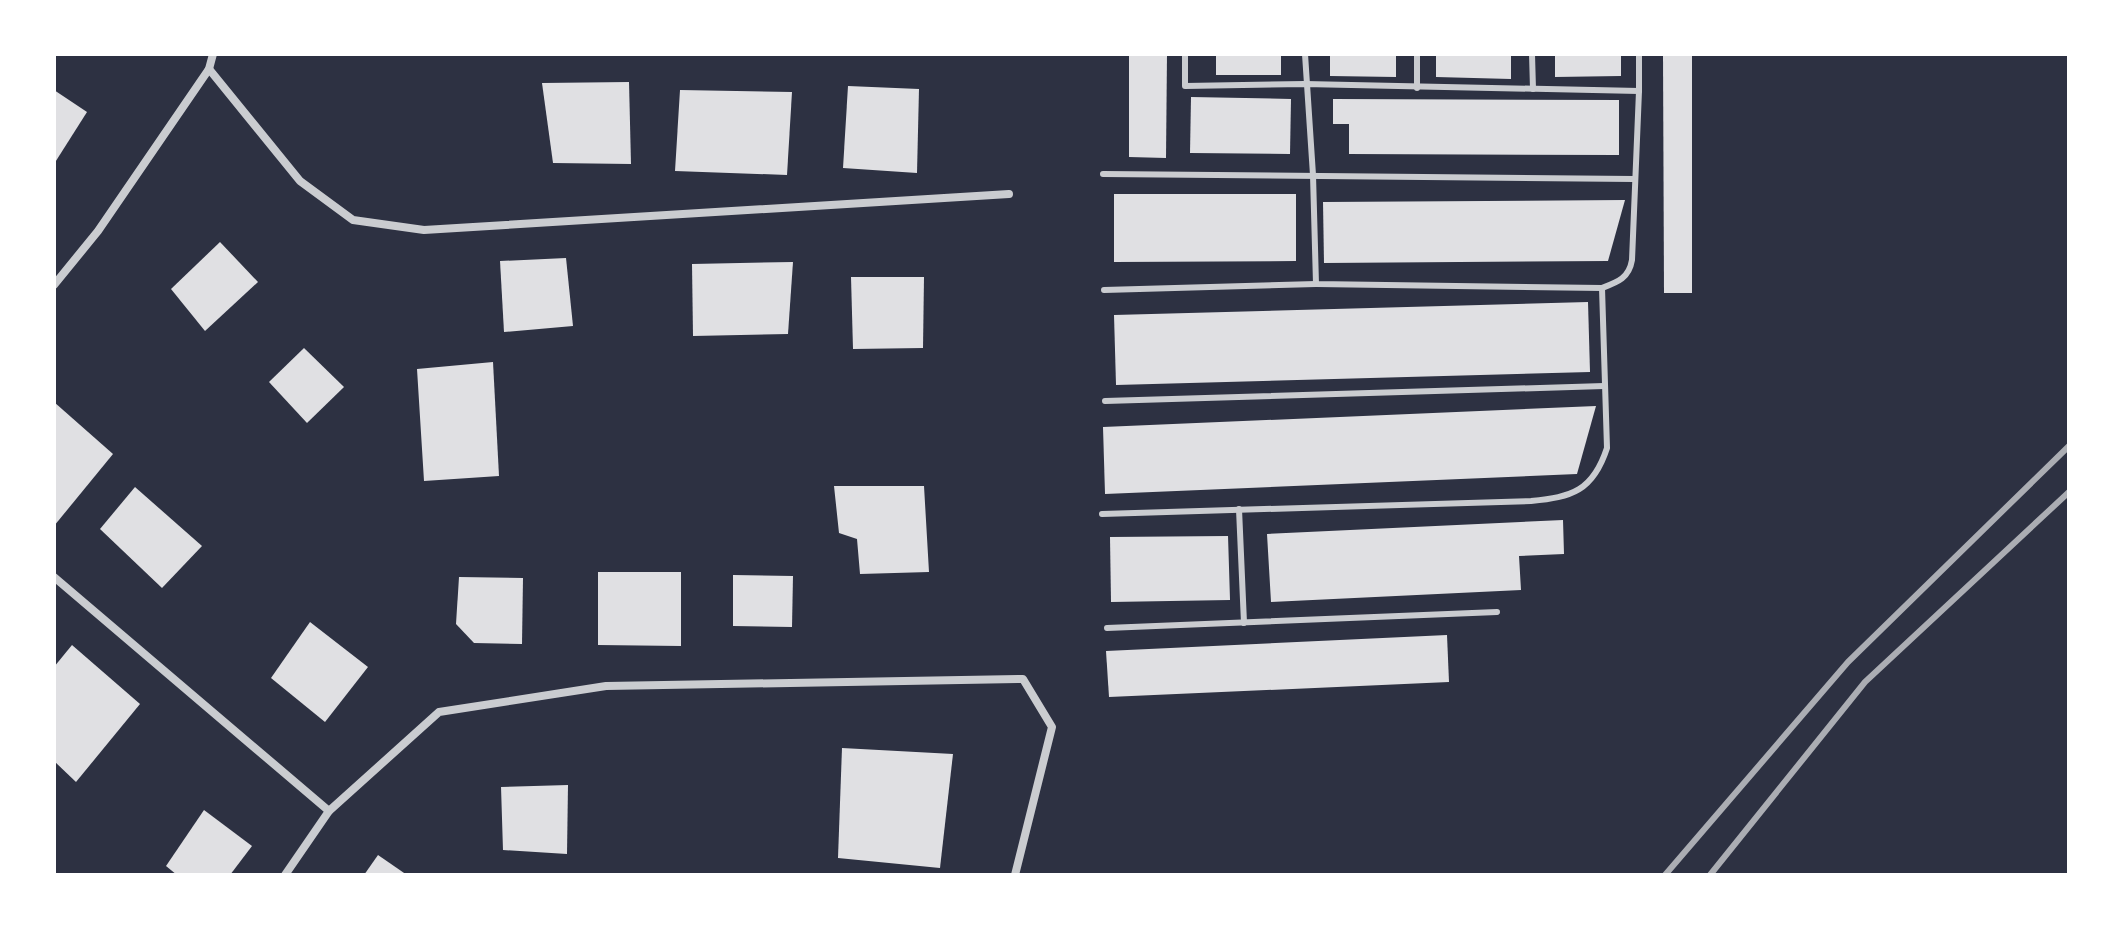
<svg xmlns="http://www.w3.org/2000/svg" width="2123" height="929" font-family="Inter,sans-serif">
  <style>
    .building { fill: #e0e0e3 }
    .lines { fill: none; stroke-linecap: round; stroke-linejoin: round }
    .service { stroke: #caccd0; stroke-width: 6 }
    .minor { stroke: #caccd0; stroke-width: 8 }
    .rail { stroke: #abadb3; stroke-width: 6 }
  </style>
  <rect width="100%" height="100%" fill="#2d3142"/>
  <g class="building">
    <polygon points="1129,54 1167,54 1166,158 1129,157"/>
    <rect x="1216" y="54" width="65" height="21"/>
    <polygon points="1330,54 1396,54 1396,77 1330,76"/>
    <polygon points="1436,54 1511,54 1511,79 1436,77"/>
    <polygon points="1555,54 1621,54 1621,76 1555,77"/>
    <polygon points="1663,54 1692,54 1692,293 1664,293"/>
    <polygon points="629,82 631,164 553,163 542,83"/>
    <polygon points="848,86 919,89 917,173 843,168"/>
    <polygon points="54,90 87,112 54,164"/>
    <polygon points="680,90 792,92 787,175 675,171"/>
    <polygon points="1191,97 1291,99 1290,154 1190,153"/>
    <polygon points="1333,99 1619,100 1619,155 1349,154 1349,124 1333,124"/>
    <polygon points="1114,194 1296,194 1296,261 1114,262"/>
    <polygon points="1625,200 1608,261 1324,263 1323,202"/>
    <polygon points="220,242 258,282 205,331 171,289"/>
    <polygon points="566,258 573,326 504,332 500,261"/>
    <polygon points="793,262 788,334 693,336 692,264"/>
    <polygon points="851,277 924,277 923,348 853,349"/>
    <polygon points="1588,302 1590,372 1116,385 1114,315"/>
    <polygon points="304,348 344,387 307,423 269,382"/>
    <polygon points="493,362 499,476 424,481 417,369"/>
    <polygon points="54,402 113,454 54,526"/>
    <polygon points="1596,406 1577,474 1105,494 1103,427"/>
    <polygon points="834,486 924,486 929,572 860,574 857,539 839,533"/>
    <polygon points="135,487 202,546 162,588 100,529"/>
    <polygon points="1563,520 1564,554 1519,556 1521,590 1271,602 1267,534"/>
    <polygon points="1228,536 1230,600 1111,602 1110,537"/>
    <polygon points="598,572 681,572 681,646 598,645"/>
    <polygon points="733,575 793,576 792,627 733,626"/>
    <polygon points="459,577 523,578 522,644 474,643 456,624"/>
    <polygon points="310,622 368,667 325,722 271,678"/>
    <polygon points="1447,635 1449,682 1109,697 1106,651"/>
    <polygon points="72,645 140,704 76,782 54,761 54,667"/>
    <polygon points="842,748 953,754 940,868 838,858"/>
    <polygon points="568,785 567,854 503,850 501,787"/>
    <polygon points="204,810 252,846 230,875 177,875 166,866"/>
    <polygon points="378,855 407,875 364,875"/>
  </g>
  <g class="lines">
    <g class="service">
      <polyline points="1185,54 1185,86 1305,84 1639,91 1639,54"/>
      <path d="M1305,54L1313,175L1316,284L1602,288C1618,282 1629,278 1632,260L1639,91"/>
      <polyline points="1417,54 1417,88"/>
      <polyline points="1532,54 1533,89"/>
      <polyline points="1103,174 1634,179"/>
      <polyline points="1104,290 1316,284"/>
      <polyline points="1105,401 1604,386"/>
      <polyline points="1239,509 1244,623"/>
      <path d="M1102,514L1531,501C1572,497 1593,491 1607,448L1602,288"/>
      <polyline points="1107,628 1497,612"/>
    </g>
    <g class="minor">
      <polyline points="209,69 300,181 353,220 424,230 1009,194"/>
      <polyline points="54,285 98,231 209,69 213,54"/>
      <polyline points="54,577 329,811"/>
      <polyline points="285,875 329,811 439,712 606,686 1023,679 1052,727 1015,875"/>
    </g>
    <g class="rail">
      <polyline points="1665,875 1848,662 2069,446"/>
      <polyline points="1710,875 1865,682 2069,492"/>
    </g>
  </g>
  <rect width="2123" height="929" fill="none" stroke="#ffffff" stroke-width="112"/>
</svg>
